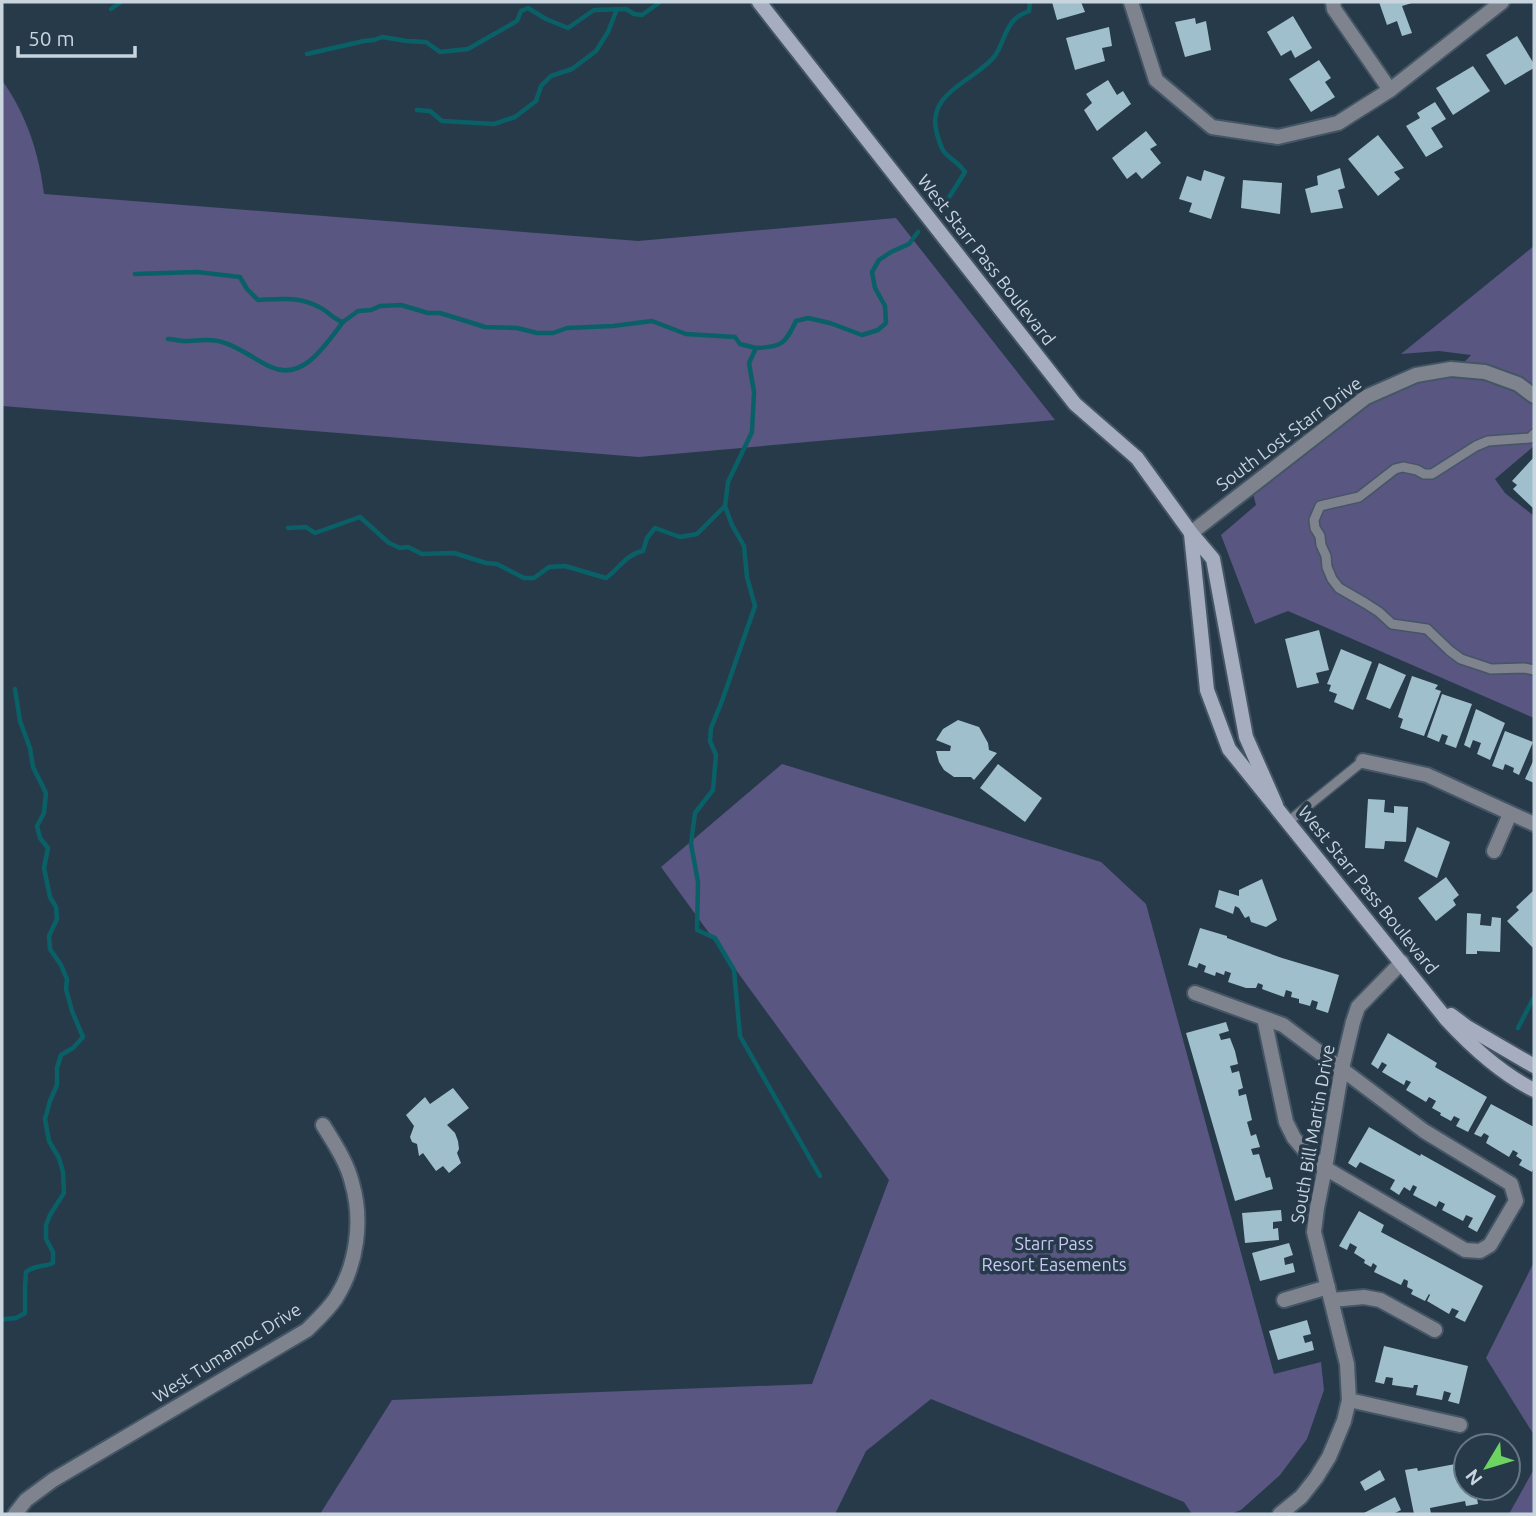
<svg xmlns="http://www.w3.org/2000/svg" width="1536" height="1516" font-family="Ubuntu,sans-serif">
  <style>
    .green { fill: #595682 }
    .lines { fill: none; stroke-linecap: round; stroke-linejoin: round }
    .stream { stroke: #0a6067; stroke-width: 4.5 }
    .building { fill: #a0bfcc }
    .lane-casing { stroke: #445665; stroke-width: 12 }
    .street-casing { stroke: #445665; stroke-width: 18 }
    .secondary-casing { stroke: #445665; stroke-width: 18 }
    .lane { stroke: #7e838d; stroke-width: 9 }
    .street { stroke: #7e838d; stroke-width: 14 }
    .secondary { stroke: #a5adbe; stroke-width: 14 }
    .labels { text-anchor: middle; stroke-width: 7; stroke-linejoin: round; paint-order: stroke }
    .street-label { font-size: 18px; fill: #c8d4de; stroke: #273a4a }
    .park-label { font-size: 18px; fill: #c9c8f4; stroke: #273a4a }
  </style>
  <rect width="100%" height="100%" fill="#273a4a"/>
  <g class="green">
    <path d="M2,80C26,114 39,152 44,194L638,241L896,218L1055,420L639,457L2,406Z"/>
    <polygon points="1534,246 1534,446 1495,479 1505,493 1534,516 1534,718 1288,611 1255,624 1221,535 1256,505 1251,486 1366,397 1458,369 1471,355 1439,351 1401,354"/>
    <polygon points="782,764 1101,862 1146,904 1274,1374 1321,1362 1324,1390 1307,1439 1280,1475 1241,1510 1230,1514 1192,1514 1184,1502 931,1399 866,1451 835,1514 320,1514 392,1400 812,1384 889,1180 661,867"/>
    <polygon points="1534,1262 1534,1435 1486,1358"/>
    <polygon points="1534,1469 1534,1514 1509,1514"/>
  </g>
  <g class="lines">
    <g class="stream">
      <polyline points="111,9 121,2"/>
      <polyline points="307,54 364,41 374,40 382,37 407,41 426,42 440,52 468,49 517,21 521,11 528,8 546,19 568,28 594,10 626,9 634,14 642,15 660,2"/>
      <polyline points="417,110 430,111 442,121 494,124 515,117 536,101 541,86 551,76 572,69 596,51 608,32 617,9"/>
      <path d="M948,199L965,172C958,162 953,161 946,154C941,150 939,140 937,134C925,93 973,82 994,57C1003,46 1004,29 1015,19C1018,16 1024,13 1029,11L1030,2"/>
      <path d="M135,274L197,272L240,277L247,289L258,300C279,299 299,296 319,307C328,311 333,319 343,322L358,311L371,310L380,306L401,305L428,313H440L485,327L517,328L537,333H553L567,328L613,326L652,321L686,334L735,337L740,344L756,348"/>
      <path d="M168,339C173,339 179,341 184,341C197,341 209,338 222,342C240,347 255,360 271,367C303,382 326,344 343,322"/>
      <path d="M288,528L306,527L315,533L360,517L389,543L400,548L408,547L422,554L454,553L486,563L497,564L524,578H534L549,567L565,566L606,578C619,569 626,554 643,551L647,538L655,528L680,537L697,534L725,506"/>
      <polyline points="1518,1028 1534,997"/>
      <path d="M820,1176L740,1036L734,970L715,938L697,930L698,882L691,844L695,813L713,790L716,755L710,741L711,728L722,701L755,606L747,577L744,546L732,525L725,506L728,482L752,432L754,392L749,363L756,348C782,347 785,344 796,321L808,318L830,323L862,335L878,330L886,323L885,306L875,288L872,272L879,260L891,252L909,244L918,232"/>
      <path d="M2,1321L5,1319L16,1318L25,1313V1287L26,1272C37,1264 42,1268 53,1263V1252L46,1239V1225L50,1215L64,1193L63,1172L59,1158L49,1141L45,1119L50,1101L57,1085V1068L61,1055L73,1048L83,1037L72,1011L66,989L67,979L61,965L50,949L49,936L57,919L56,907L50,897L44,868L48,848L40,838L37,826L44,813L46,793L33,767L30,748L20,721L15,689"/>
    </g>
  </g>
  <g class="building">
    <polygon points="1052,2 1081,2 1085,12 1057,20"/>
    <polygon points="1379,2 1415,2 1402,6 1412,33 1402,36 1397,21 1387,25"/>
    <polygon points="1293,16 1312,48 1295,58 1291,50 1281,56 1267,32"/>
    <polygon points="1195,18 1196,24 1206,21 1211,50 1185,57 1175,22"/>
    <polygon points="1109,27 1112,46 1102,48 1105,61 1075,70 1066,38"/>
    <polygon points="1517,36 1534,64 1534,68 1505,85 1486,55"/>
    <polygon points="1319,60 1331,78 1325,82 1335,97 1311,112 1289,79"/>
    <polygon points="1473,66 1490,91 1453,115 1436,88"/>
    <polygon points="1108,80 1117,95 1123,91 1131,104 1097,131 1084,110 1092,103 1086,94"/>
    <polygon points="1435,102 1446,119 1431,128 1443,147 1426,157 1406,126 1420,118 1417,113"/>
    <polygon points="1146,131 1157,145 1150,149 1161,163 1142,179 1136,172 1127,179 1112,158"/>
    <polygon points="1378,135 1404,168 1394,172 1400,179 1378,196 1348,159"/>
    <polygon points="1340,168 1345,188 1338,190 1343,208 1311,213 1305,189 1318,185 1317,176"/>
    <polygon points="1204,170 1225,177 1211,219 1189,212 1192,203 1179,199 1187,176 1201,181"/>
    <polygon points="1243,180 1282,183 1280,214 1241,208"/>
    <polygon points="1534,457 1534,509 1513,489 1517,485 1512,481"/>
    <polygon points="1319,630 1329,670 1316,673 1319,683 1297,688 1285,639"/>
    <polygon points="1341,649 1372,662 1353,710 1334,702 1337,694 1329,691 1331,685 1327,684"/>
    <polygon points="1379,663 1406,675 1390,709 1366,699"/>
    <polygon points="1412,676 1438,685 1435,689 1441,691 1424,736 1400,728 1403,719 1398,717"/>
    <polygon points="1442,694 1472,704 1456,748 1445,744 1448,736 1442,734 1439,742 1427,737"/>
    <polygon points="1476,709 1505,723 1490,760 1477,754 1481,743 1473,740 1470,748 1464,745"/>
    <polygon points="958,720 979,727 988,743 989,750 997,753 974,780 971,777 954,777 944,770 939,762 936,751 950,751 951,746 936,740 943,729"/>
    <polygon points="1505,731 1533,742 1519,775 1513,772 1514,768 1505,764 1503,770 1492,766"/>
    <polygon points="1534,759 1534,783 1525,779"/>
    <polygon points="998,764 1042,798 1025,822 980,788"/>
    <polygon points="1368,799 1385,800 1384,812 1394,813 1394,806 1408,807 1406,842 1385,841 1384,849 1365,848"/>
    <polygon points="1417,827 1450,842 1437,878 1404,861"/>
    <polygon points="1446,877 1459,895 1453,900 1456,905 1436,921 1418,898"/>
    <polygon points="1262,879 1277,920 1266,927 1251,922 1249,916 1245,918 1239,908 1235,906 1233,914 1215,907 1219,890 1239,896 1239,890"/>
    <polygon points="1534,890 1534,949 1507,921 1519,910 1516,907"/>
    <polygon points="1467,913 1481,914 1480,925 1491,926 1492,917 1501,918 1500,952 1477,951 1477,954 1466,954"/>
    <polygon points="1200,928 1227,936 1227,938 1282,958 1339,975 1328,1013 1316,1009 1318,1002 1312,1000 1310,1006 1299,1003 1299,999 1291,997 1292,992 1286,990 1284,997 1262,989 1263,985 1258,983 1256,988 1246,988 1228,982 1231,973 1225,971 1224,975 1216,972 1215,976 1204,972 1206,966 1199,963 1197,968 1188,965"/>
    <polygon points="1226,1022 1229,1031 1219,1034 1221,1040 1230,1038 1235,1051 1238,1064 1230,1066 1232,1073 1239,1071 1243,1088 1238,1090 1239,1096 1246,1094 1252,1120 1247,1122 1251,1136 1256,1134 1260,1147 1251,1149 1253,1155 1259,1154 1266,1178 1270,1177 1273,1189 1235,1201 1186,1033"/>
    <polygon points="1388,1033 1437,1063 1435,1067 1487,1097 1468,1132 1456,1126 1460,1119 1454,1116 1451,1121 1440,1115 1441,1113 1432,1108 1436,1101 1429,1097 1426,1102 1406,1090 1411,1082 1406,1080 1404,1085 1382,1072 1387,1065 1382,1062 1378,1069 1371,1064"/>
    <polygon points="453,1088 469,1108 447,1125 455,1133 458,1141 459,1149 457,1153 461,1163 449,1173 443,1166 436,1171 423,1153 419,1156 417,1144 412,1142 410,1137 414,1126 406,1115 425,1097 430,1104"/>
    <polygon points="1491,1104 1534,1127 1534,1167 1532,1172 1519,1165 1522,1160 1516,1156 1518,1153 1513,1150 1509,1157 1486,1143 1489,1136 1484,1133 1481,1137 1474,1134"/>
    <polygon points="1369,1127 1420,1156 1421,1154 1496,1196 1477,1232 1468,1227 1473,1218 1466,1215 1463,1221 1442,1210 1445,1204 1439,1201 1436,1207 1413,1195 1417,1187 1413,1185 1410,1191 1404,1187 1399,1195 1390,1189 1395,1180 1360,1162 1356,1168 1348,1163"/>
    <polygon points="1281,1210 1282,1221 1273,1222 1273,1229 1278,1228 1279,1240 1245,1243 1242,1213"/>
    <polygon points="1359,1211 1384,1225 1381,1232 1483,1286 1465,1322 1455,1317 1459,1311 1452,1308 1449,1314 1427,1301 1430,1295 1429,1294 1425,1301 1411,1294 1413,1290 1407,1287 1408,1281 1404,1279 1401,1285 1374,1272 1377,1266 1373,1263 1371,1267 1364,1263 1365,1260 1354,1253 1357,1247 1350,1243 1347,1250 1339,1246"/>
    <polygon points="1289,1243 1293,1255 1284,1258 1285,1265 1293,1263 1295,1272 1260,1281 1252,1253"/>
    <polygon points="1307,1320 1311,1334 1303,1336 1305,1343 1312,1341 1314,1350 1278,1360 1269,1331"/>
    <polygon points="1384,1346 1468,1366 1459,1404 1448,1401 1451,1393 1444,1391 1442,1400 1416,1395 1418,1385 1414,1385 1413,1388 1392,1385 1393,1378 1386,1377 1384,1384 1375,1382"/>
    <polygon points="1466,1462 1466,1488 1475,1488 1478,1504 1466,1506 1465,1501 1430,1508 1431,1514 1414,1514 1405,1470 1417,1468 1418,1471"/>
    <polygon points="1380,1470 1385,1480 1365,1491 1360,1482"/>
    <polygon points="1395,1497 1401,1510 1393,1514 1362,1514"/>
  </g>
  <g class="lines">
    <g class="lane-casing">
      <g id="lane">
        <polyline points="1534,434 1530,438 1488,441 1476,446 1432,474 1424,474 1417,470 1403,467 1395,469 1359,497 1320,506 1314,520 1315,528 1320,536 1321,545 1326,556 1327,567 1332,579 1339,588 1365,603 1379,612 1392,624 1427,629 1450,651 1461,659 1491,669 1524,668 1534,670"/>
        <polyline points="1289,821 1363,761"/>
      </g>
    </g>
    <g class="street-casing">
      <g id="street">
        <polyline points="1131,2 1156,80 1212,127 1278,137 1338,123 1390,90 1502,2"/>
        <polyline points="1333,2 1334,9 1390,90"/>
        <polyline points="1191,533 1366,397 1416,375 1451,369 1485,372 1518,384 1534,396"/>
        <polyline points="1363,761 1427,775 1534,824"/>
        <polyline points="1494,851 1510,814"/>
        <polyline points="1195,993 1283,1025 1424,1131 1511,1184 1516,1201 1490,1245 1480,1251 1465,1250 1325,1168 1305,1151 1294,1138 1286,1122 1264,1018"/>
        <polyline points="1284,1300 1328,1287"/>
        <polyline points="1332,1300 1364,1297 1380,1300 1435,1330"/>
        <polyline points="1349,1400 1460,1425"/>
        <path d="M15,1514L26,1500L53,1480L307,1330C317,1320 328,1310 336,1298C357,1265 363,1220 352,1183C347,1162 334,1143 323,1125"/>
        <polyline points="1280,1514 1301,1497 1316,1478 1329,1457 1344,1421 1349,1400 1347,1364 1314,1232 1317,1208 1325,1168 1342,1068 1353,1022 1358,1007 1402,962"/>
      </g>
    </g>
    <g class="secondary-casing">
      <g id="secondary">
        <polyline points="759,2 1075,404 1137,458 1191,533 1213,559 1246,737 1276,805"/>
        <path d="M1191,534L1207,690L1229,749L1447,1020C1472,1047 1500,1073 1534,1090"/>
        <polyline points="1451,1015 1467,1027 1534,1066"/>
      </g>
    </g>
    <use href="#lane" class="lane"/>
    <use href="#street" class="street"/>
    <use href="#secondary" class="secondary"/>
  </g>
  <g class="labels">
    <g class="street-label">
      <text transform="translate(986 260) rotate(52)" y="6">West Starr Pass Boulevard</text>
      <text transform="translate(1289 434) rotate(-37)" y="6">South Lost Starr Drive</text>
      <text transform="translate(1368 890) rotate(51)" y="6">West Starr Pass Boulevard</text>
      <text transform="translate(1313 1134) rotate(-80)" y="6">South Bill Martin Drive</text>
      <text transform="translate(227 1353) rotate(-32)" y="6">West Tumamoc Drive</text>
    </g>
    <g class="park-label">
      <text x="1054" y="1250">Starr Pass<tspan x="1054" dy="21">Resort Easements</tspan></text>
    </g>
  </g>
  <rect width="1536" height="1516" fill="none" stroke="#c8d4de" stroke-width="7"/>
  <g transform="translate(1487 1467) rotate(232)"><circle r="33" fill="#273a4a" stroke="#677885" stroke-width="2"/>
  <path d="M0-5L12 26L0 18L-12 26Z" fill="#6dd361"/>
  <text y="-10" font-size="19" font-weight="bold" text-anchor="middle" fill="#c8d4de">N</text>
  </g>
  <path d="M18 46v10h117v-10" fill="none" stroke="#c8d4de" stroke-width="3.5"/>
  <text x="28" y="46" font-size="21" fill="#c8d4de" stroke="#273a4a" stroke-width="5" paint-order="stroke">50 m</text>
</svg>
